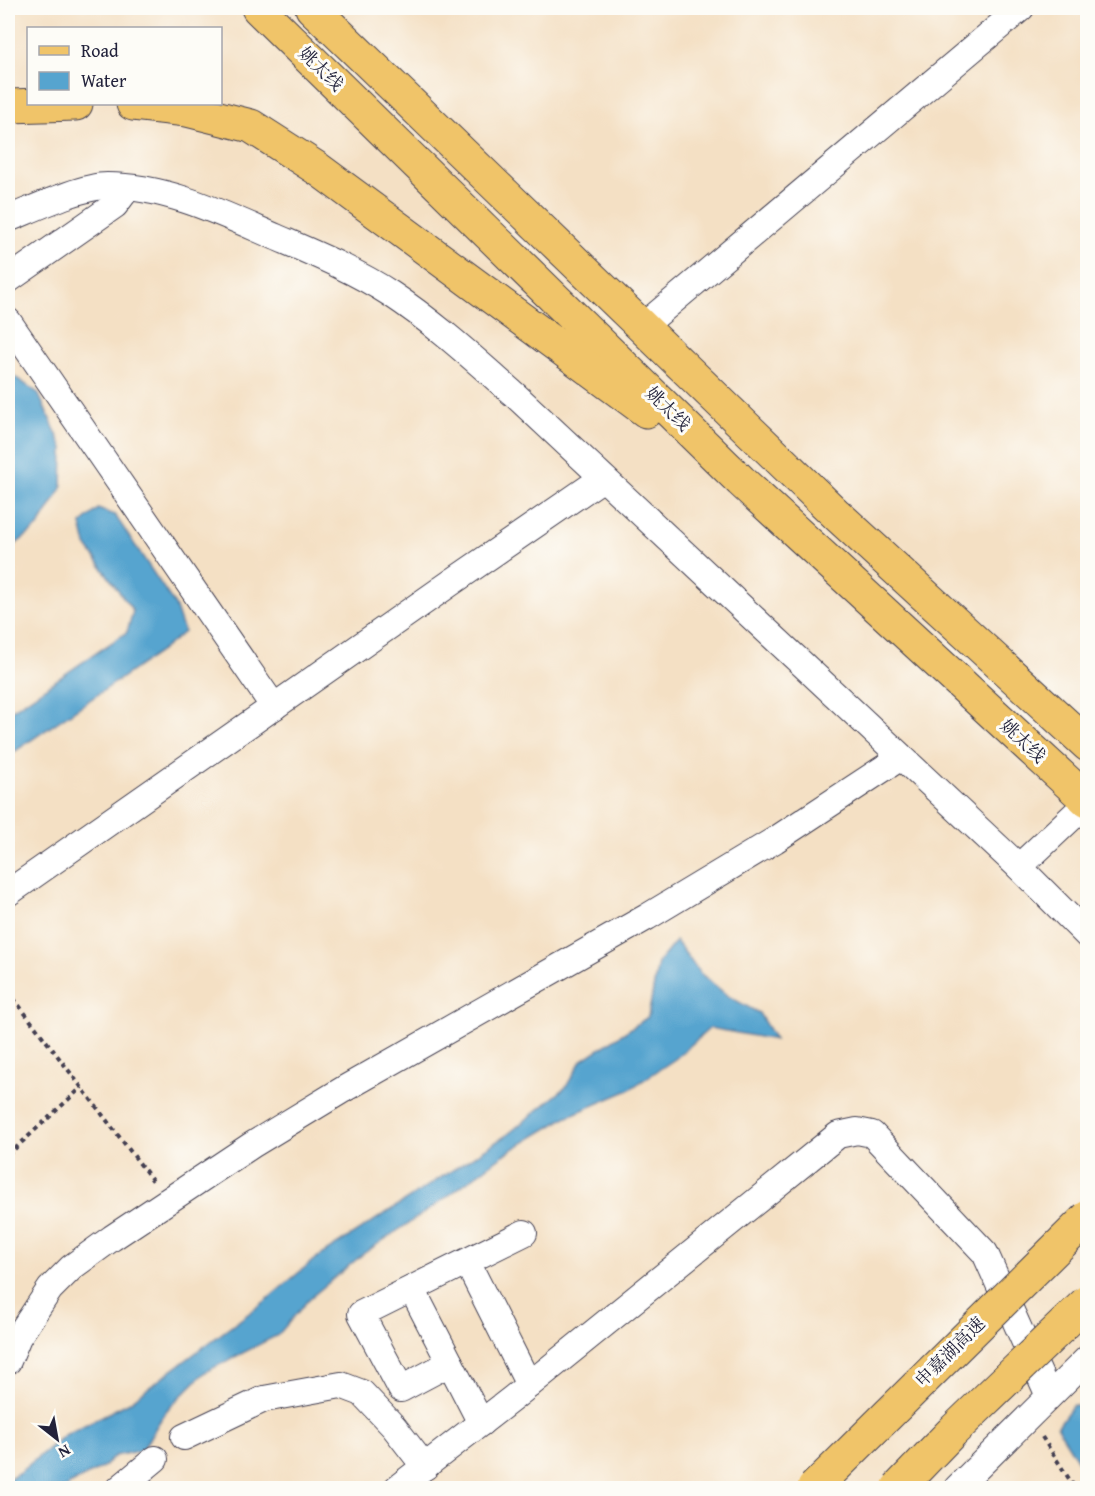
<svg xmlns="http://www.w3.org/2000/svg" width="1095" height="1496" font-family="'Gentium Book Plus','Noto Serif SC',serif">
  <style>
    .water { fill: #56a4cf; stroke: #3c6385; stroke-width: 1.5 }
    .lines { fill: none; stroke-linecap: round; stroke-linejoin: round }
    .minor-casing { stroke: #423e50; stroke-width: 28 }
    .major-casing { stroke: #423e50; stroke-width: 35 }
    .path { stroke: #423e50; stroke-width: 4; stroke-dasharray: 4.5 4.5; stroke-linecap: butt }
    .minor { stroke: #fff; stroke-width: 26 }
    .major { stroke: #f0c469; stroke-width: 33 }
    .highway-bridge-casing { stroke: #423e50; stroke-width: 35; stroke-linecap: butt }
    .highway-bridge { stroke: #f0c469; stroke-width: 33 }
    .labels { text-anchor: middle; stroke-width: 6; stroke-linejoin: round; paint-order: stroke }
    .street-label { font-size: 18px; fill: #22223b; stroke: #fdfcf7 }
  </style>
  <rect width="100%" height="100%" fill="#fdfcf7"/>
  <filter id="ink" filterUnits="userSpaceOnUse"><feTurbulence type="fractalNoise" baseFrequency=".0167" numOctaves="2"/><feDisplacementMap in="SourceGraphic" scale="12" xChannelSelector="R" yChannelSelector="G"/><feConvolveMatrix kernelMatrix="1 2 1 2 8 2 1 2 1" color-interpolation-filters="sRGB"/></filter>
  <filter id="wash" filterUnits="userSpaceOnUse"><feTurbulence type="fractalNoise" baseFrequency=".008" numOctaves="4" result="noise"/><feDisplacementMap in="SourceGraphic" scale="24" xChannelSelector="R" yChannelSelector="G"/><feGaussianBlur stdDeviation="1.35" result="paint"/><feColorMatrix in="noise" values="0 0 0 0 0 0 0 0 0 0 0 0 0 0 0 0 0 1.4 0 .05"/><feComposite in="paint" operator="in"/></filter>
  <g filter="url(#wash)">
    <rect width="100%" height="100%" fill="#f4e0c4"/>
    <g class="water">
      <polygon points="8,372 38,393 63,448 62,488 38,527 8,550"/>
      <polygon points="98,509 115,515 175,605 184,632 161,651 8,756 8,713 127,632 133,611 86,545 81,524"/>
      <polygon points="676,941 700,973 728,996 759,1013 775,1040 710,1028 675,1059 627,1091 566,1117 503,1155 440,1202 363,1254 309,1299 278,1335 205,1372 166,1411 142,1450 115,1456 102,1468 70,1484 67,1488 8,1488 8,1479 20,1472 65,1435 128,1403 264,1302 316,1258 507,1135 566,1087 581,1061 648,1017 658,963"/>
      <polygon points="1073,1405 1087,1406 1087,1475 1057,1427"/>
    </g>
  </g>
  <g filter="url(#ink)">
    <g class="lines">
      <g class="minor-casing">
        <g id="minor">
          <path d="M8,219C33,209 81,186 107,186C167,186 223,214 276,237C315,254 356,271 391,294C435,323 475,360 515,395L1019,867L1088,936"/>
          <polyline points="8,280 115,205 127,189"/>
          <polyline points="8,321 274,707"/>
          <polyline points="642,327 1021,8"/>
          <polyline points="1019,867 1088,802"/>
          <polyline points="8,893 452,582 603,478"/>
          <polyline points="467,1262 529,1385"/>
          <polyline points="412,1289 481,1423"/>
          <polyline points="8,1361 18,1337 50,1289 72,1267 112,1238 252,1145 344,1089 647,917 775,840 901,757"/>
          <polyline points="450,1363 401,1389 361,1314 524,1233"/>
          <polyline points="184,1437 264,1399 341,1385 362,1393 394,1427 425,1467"/>
          <polyline points="120,1488 155,1459"/>
          <polyline points="397,1488 513,1398 838,1135 857,1131 872,1134 985,1253 1049,1396"/>
          <polyline points="957,1488 1088,1358"/>
        </g>
      </g>
      <g class="major-casing">
        <g id="major">
          <polyline points="258,8 741,481 1088,801"/>
          <polyline points="312,8 836,514 1088,745"/>
          <polyline points="133,104 187,110 251,126 318,169 646,411"/>
          <polyline points="8,106 76,104"/>
        </g>
      </g>
      <g class="path">
        <polyline points="8,991 153,1181"/>
        <polyline points="8,1155 82,1087"/>
        <polyline points="1042,1437 1075,1488"/>
      </g>
      <use href="#minor" class="minor"/>
      <use href="#major" class="major"/>
      <g class="highway-bridge-casing">
        <g id="highway-bridge">
          <polyline points="814,1488 1088,1217"/>
          <polyline points="898,1488 952,1432 1088,1301"/>
        </g>
      </g>
      <use href="#highway-bridge" class="highway-bridge"/>
    </g>
  </g>
  <g class="labels">
    <g class="street-label">
      <text transform="translate(321 69) rotate(44)" y="6">姚太线</text>
      <text transform="translate(668 409) rotate(44)" y="6">姚太线</text>
      <text transform="translate(1023 741) rotate(43)" y="6">姚太线</text>
      <text transform="translate(950 1352) rotate(-45)" y="6">申嘉湖高速</text>
    </g>
  </g>
  <rect width="1095" height="1496" fill="none" stroke="#fdfcf7" stroke-width="30"/>
  <rect x="27" y="27" width="195" height="78" fill="#fdfcf7" stroke="#a5a5ac" stroke-width="1.5"/>
  <rect x="39" y="46" width="30" height="9" fill="#f0c469" stroke="#a5a5ac" stroke-width="1.5"/>
  <text x="81" y="57" font-size="18" fill="#22223b">Road</text>
  <rect x="39" y="72" width="30" height="18" fill="#56a4cf" stroke="#a5a5ac" stroke-width="1.5"/>
  <text x="81" y="87" font-size="18" fill="#22223b">Water</text>
  <g transform="translate(57 1439) rotate(149)" stroke="#fdfcf7" stroke-width="4.5" paint-order="stroke">
  <path d="M0-4.5L10 22L0 15L-10 22Z" fill="#22223b"/>
  <text y="-9" font-size="16" font-weight="bold" text-anchor="middle" fill="#22223b">N</text>
  </g>
</svg>
